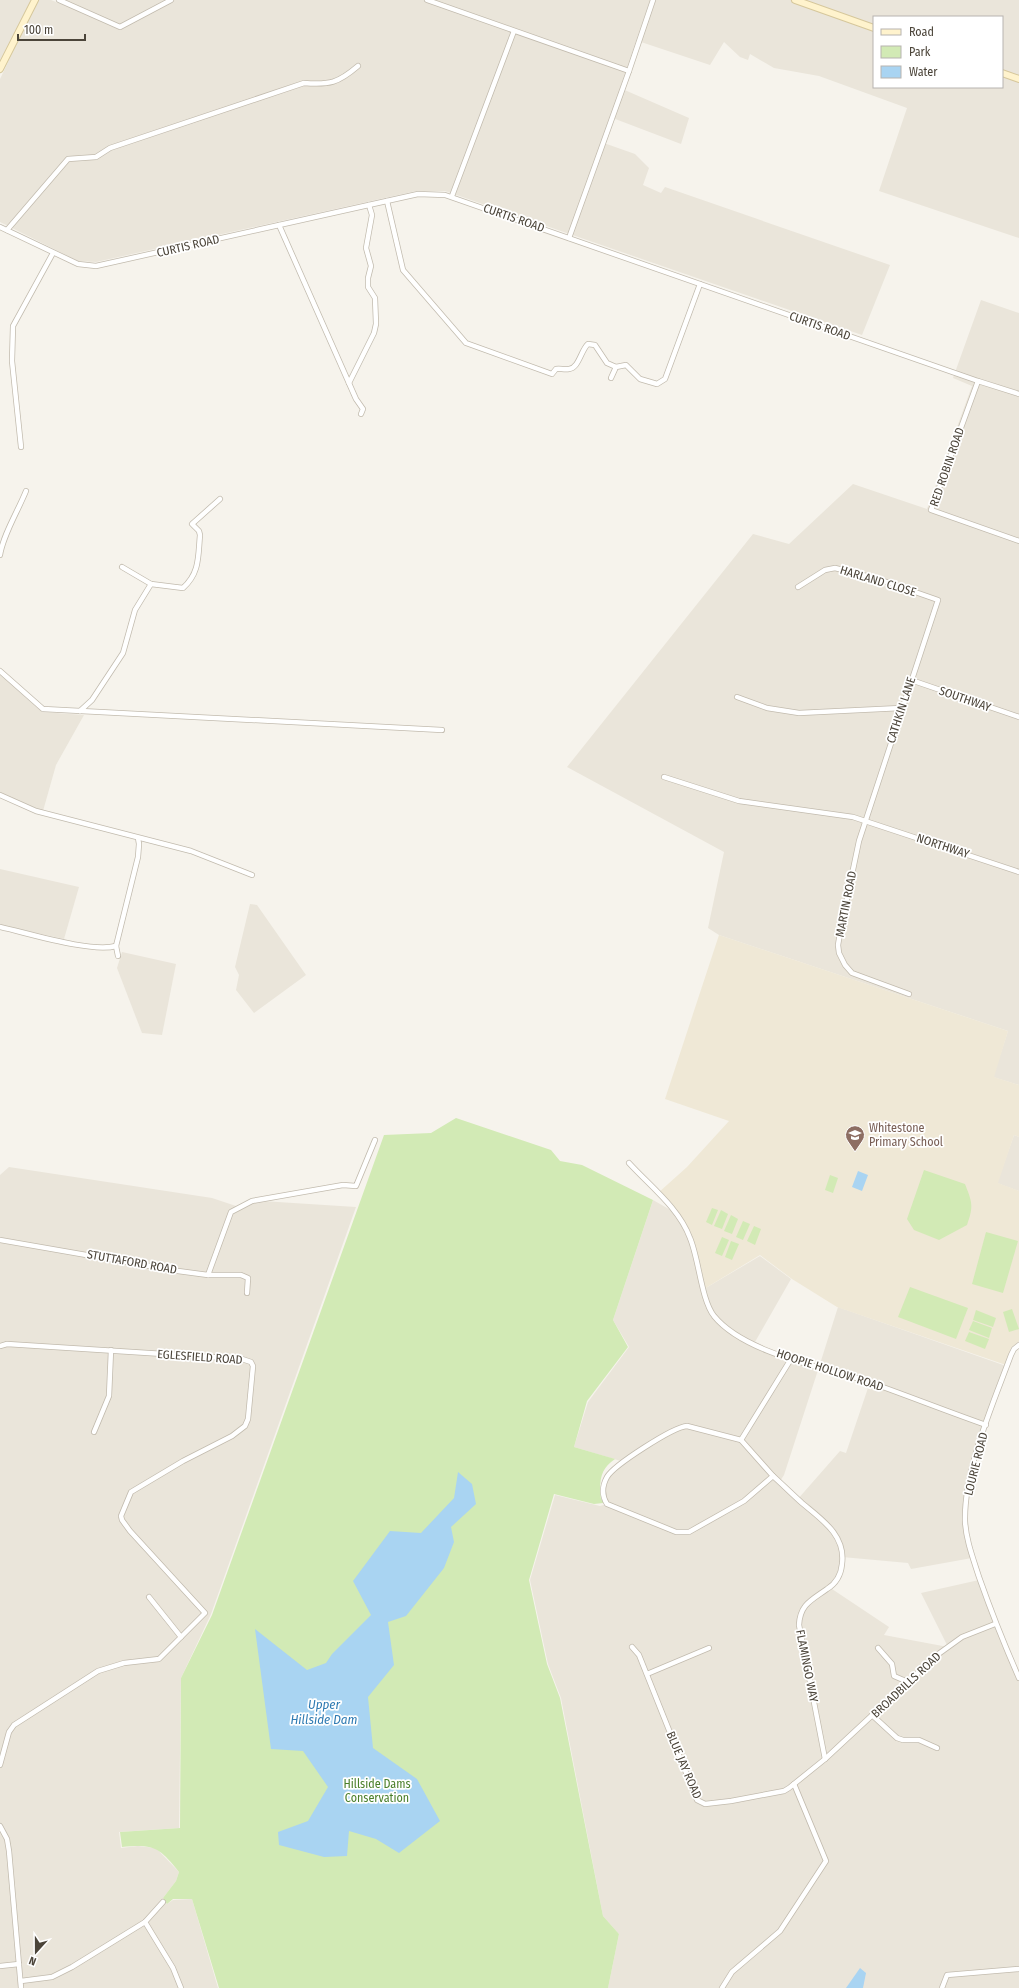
<svg xmlns="http://www.w3.org/2000/svg" width="1019" height="1988" font-family="'Fira Sans Condensed',sans-serif">
  <style>
    .residential { fill: #eae5da; fill-rule: evenodd }
    .education { fill: #efe8d6 }
    .green { fill: #d2eab5 }
    .water { fill: #a9d4f2 }
    .lines { fill: none; stroke-linecap: round; stroke-linejoin: round }
    .street-casing { stroke: #c2bbae; stroke-width: 6 }
    .secondary-casing { stroke: #d6c79b; stroke-width: 8 }
    .street { stroke: #fff; stroke-width: 4.5 }
    .secondary { stroke: #fff3cd; stroke-width: 6 }
    .labels { text-anchor: middle; stroke-width: 3.5; stroke-linejoin: round; paint-order: stroke }
    .street-label { font-size: 12px; fill: #4b4439; stroke: #fff }
    .education-label { font-size: 12px; fill: #785e54; stroke: #fff; text-anchor: start }
    .park-label { font-size: 12px; fill: #4a7f2a; stroke: #fff }
    .water-label { font-size: 13px; font-style: italic; fill: #2e7ab2; stroke: #fff }
  </style>
  <rect width="100%" height="100%" fill="#f6f3ec"/>
  <g class="residential">
    <polygon points="0,0 31,0 0,62"/>
    <polygon points="38,0 51,0 61,4 63,0 650,0 620,88 689,118 681,144 610,117 601,142 635,154 649,168 643,185 661,193 665,187 890,265 862,335 445,191 416,191 96,262 78,261 0,222 0,79"/>
    <path d="M655,0H1019V238L879,191L907,108L819,76L774,68L750,54L748,60L740,57L724,42L710,65L641,42ZM874,17H1002V87H874Z"/>
    <polygon points="981,300 1019,313 1019,1085 993,1077 1008,1031 719,935 708,928 724,852 567,767 753,534 789,544 853,484 927,509 972,386 953,378"/>
    <polygon points="0,675 42,712 84,715 56,765 43,811 0,793"/>
    <polygon points="0,869 79,887 64,939 0,925"/>
    <polygon points="250,904 257,905 306,975 254,1013 236,990 239,975 235,967"/>
    <polygon points="122,952 176,964 162,1035 142,1033 117,968"/>
    <polygon points="1014,1135 1019,1137 1019,1191 997,1183"/>
    <polygon points="9,1167 212,1198 242,1208 252,1203 262,1201 356,1207 211,1614 181,1678 179,1828 119,1832 121,1848 138,1846 156,1848 179,1872 176,1881 163,1898 167,1904 173,1900 192,1899 218,1988 0,1988 0,1175"/>
    <polygon points="653,1200 674,1212 690,1237 704,1289 760,1256 791,1279 755,1342 791,1358 819,1367 784,1475 778,1484 797,1500 840,1451 846,1453 870,1382 819,1367 838,1307 1006,1366 984,1427 965,1508 972,1558 911,1569 908,1563 842,1557 840,1572 829,1587 889,1627 884,1635 948,1647 921,1593 979,1580 1019,1680 1019,1988 608,1988 619,1934 603,1916 561,1698 548,1664 530,1580 555,1495 600,1506 607,1504 603,1488 607,1477 624,1462 574,1447 588,1402 629,1347 613,1320"/>
  </g>
  <polygon class="education" points="719,935 1008,1031 994,1077 1019,1085 1019,1137 1014,1135 998,1183 1019,1191 1019,1341 1011,1348 1006,1365 837,1307 792,1279 760,1255 704,1289 685,1225 658,1193 687,1167 729,1121 665,1099"/>
  <g class="green">
    <path d="M456,1118L551,1150L560,1161L582,1165L653,1200L613,1320L628,1347L587,1401L574,1447L615,1459C600,1469 599,1481 601,1499L604,1501L603,1503L594,1504L554,1494L529,1580L547,1664L560,1698L603,1916L619,1934L608,1988H219L192,1899H173L167,1904L163,1898L176,1881L179,1872C159,1847 154,1844 122,1847L120,1832L180,1828L181,1678L212,1615L384,1135L431,1133Z"/>
    <path d="M924,1170L965,1184C972,1202 974,1206 967,1225L939,1240L914,1230L907,1219Z"/>
    <polygon points="830,1175 838,1178 833,1193 825,1190"/>
    <polygon points="712,1208 718,1210 712,1225 706,1222"/>
    <polygon points="721,1210 728,1214 722,1229 714,1226"/>
    <polygon points="731,1215 738,1219 732,1234 724,1231"/>
    <polygon points="743,1221 750,1224 743,1240 736,1237"/>
    <polygon points="754,1226 761,1229 755,1245 747,1241"/>
    <polygon points="986,1232 1018,1241 1003,1293 972,1284"/>
    <polygon points="722,1237 729,1240 722,1256 715,1253"/>
    <polygon points="731,1241 739,1244 732,1260 725,1257"/>
    <polygon points="910,1287 968,1308 956,1339 898,1317"/>
    <polygon points="1012,1309 1019,1329 1009,1332 1003,1312"/>
    <polygon points="976,1310 996,1318 993,1327 973,1320"/>
    <polygon points="973,1321 992,1328 989,1338 969,1330"/>
    <polygon points="969,1332 989,1339 985,1349 965,1341"/>
  </g>
  <g class="water">
    <polygon points="858,1171 868,1175 862,1191 852,1187"/>
    <polygon points="458,1472 472,1484 476,1504 451,1527 454,1542 444,1568 406,1616 388,1622 394,1665 368,1697 373,1748 417,1779 440,1821 399,1853 376,1839 349,1831 347,1856 324,1857 279,1845 278,1832 308,1821 328,1787 303,1751 271,1749 255,1629 307,1670 326,1663 332,1654 371,1615 353,1581 390,1531 421,1533 454,1498"/>
    <polygon points="860,1968 866,1973 863,1988 846,1988"/>
  </g>
  <g class="lines">
    <g class="street-casing">
      <g id="street">
        <polyline points="59,0 120,27 171,0"/>
        <polyline points="427,0 629,71"/>
        <polyline points="452,196 514,31"/>
        <path d="M387,201L403,270L466,343L552,374L556,369C560,368 564,370 569,369C579,368 581,350 588,344L595,345L607,363L616,367"/>
        <polyline points="279,225 356,399 363,409 361,414"/>
        <polyline points="0,227 78,264 96,266 418,194 445,195 978,381 1019,394"/>
        <path d="M7,230L68,159L96,157L110,148L304,83C330,85 338,83 358,66"/>
        <polyline points="569,238 629,71 653,0"/>
        <polyline points="611,378 616,367 626,365 640,379 657,384 665,379 700,284"/>
        <polyline points="978,381 931,510 1019,541"/>
        <polyline points="349,383 374,333 376,324 375,298 368,287 368,278 371,266 366,248 372,215 369,205"/>
        <polyline points="21,447 12,361 13,326 53,253"/>
        <path d="M0,555C3,535 18,511 26,491"/>
        <polyline points="122,567 151,584"/>
        <polyline points="798,587 825,570 835,568 878,579 938,600 859,841 842,922 838,945 839,953 845,965 852,973 909,994"/>
        <polyline points="0,671 43,709 442,730"/>
        <polyline points="911,680 1019,717"/>
        <polyline points="737,697 767,708 799,713 901,708"/>
        <path d="M80,711L92,700L123,653L135,610L151,584L183,588C200,573 198,556 200,535L199,531L192,524L220,499"/>
        <polyline points="664,777 739,801 853,817 1019,872"/>
        <polyline points="0,795 36,811 191,851 252,875"/>
        <path d="M0,927C28,933 91,953 116,946"/>
        <polyline points="118,956 116,946 138,857 139,844 138,838"/>
        <path d="M629,1163C650,1186 679,1208 690,1238C699,1259 701,1299 714,1316C744,1353 822,1367 866,1381C906,1395 946,1411 986,1425"/>
        <polyline points="0,1240 178,1271 208,1275 241,1275 248,1278 247,1293"/>
        <polyline points="208,1275 231,1212 252,1201 343,1185 356,1186 375,1140"/>
        <path d="M1019,1345L1014,1349L1011,1355C993,1404 964,1469 965,1521C966,1540 973,1558 979,1577C991,1611 1004,1644 1019,1678"/>
        <polyline points="0,1346 7,1344 242,1359 251,1362 253,1366 248,1419 245,1426 232,1436 183,1461 131,1492 121,1516 122,1520 130,1531 205,1613 159,1659 124,1663 98,1671 14,1725 9,1732 0,1765"/>
        <path d="M687,1426L741,1440L773,1476L744,1501L689,1532H676L607,1504C602,1496 602,1486 607,1477C614,1465 673,1427 687,1426Z"/>
        <polyline points="94,1432 109,1396 111,1350"/>
        <polyline points="741,1440 791,1359"/>
        <path d="M773,1476C783,1485 792,1494 802,1503C821,1519 846,1535 842,1564C841,1575 837,1583 827,1589C812,1600 800,1604 799,1625L825,1759"/>
        <polyline points="149,1597 181,1637"/>
        <polyline points="632,1647 639,1655 697,1800 705,1804 731,1801 784,1791 789,1788 825,1759 937,1655 962,1637 995,1624"/>
        <polyline points="878,1648 892,1664 894,1676 908,1682"/>
        <polyline points="647,1674 709,1648"/>
        <polyline points="872,1715 897,1738 903,1740 919,1740 937,1748"/>
        <polyline points="0,1826 7,1839 9,1851 21,1988"/>
        <polyline points="145,1922 173,1968 181,1988"/>
        <polyline points="0,1966 19,1964"/>
        <polyline points="21,1981 52,1977 72,1967 145,1922 163,1902"/>
        <polyline points="722,1988 732,1972 780,1931 826,1861 794,1784"/>
        <polyline points="942,1988 947,1975 1019,1969"/>
      </g>
    </g>
    <g class="secondary-casing">
      <g id="secondary">
        <polyline points="795,0 874,28"/>
        <polyline points="0,69 35,0"/>
        <polyline points="1002,73 1019,79"/>
      </g>
    </g>
    <use href="#street" class="street"/>
    <use href="#secondary" class="secondary"/>
  </g>
  <defs>
    <g id="school-pin" transform="scale(1)"><path d="M0 17L-7.5 6A9.5 9.5 0 1 1 7.5 6Z" fill="#8d6e63" stroke="#fff"/><path d="M0-5L7-2L0 1L-7-2ZM-4 1L0 2.5L4 1V4Q0 6-4 4Z" fill="#fff"/></g>
  </defs>
  <g fill-rule="evenodd">
    <use href="#school-pin" x="855" y="1135"/>
  </g>
  <g class="labels">
    <g class="street-label">
      <text transform="translate(514 218) rotate(19)" y="4">CURTIS ROAD</text>
      <text transform="translate(188 246) rotate(-13)" y="4">CURTIS ROAD</text>
      <text transform="translate(820 326) rotate(19)" y="4">CURTIS ROAD</text>
      <text transform="translate(947 467) rotate(-71)" y="4">RED ROBIN ROAD</text>
      <text transform="translate(878 581) rotate(17)" y="4">HARLAND CLOSE</text>
      <text transform="translate(965 699) rotate(19)" y="4">SOUTHWAY</text>
      <text transform="translate(901 710) rotate(-72)" y="4">CATHKIN LANE</text>
      <text transform="translate(943 846) rotate(18)" y="4">NORTHWAY</text>
      <text transform="translate(846 904) rotate(-79)" y="4">MARTIN ROAD</text>
      <text transform="translate(132 1262) rotate(10)" y="4">STUTTAFORD ROAD</text>
      <text transform="translate(200 1357) rotate(4)" y="4">EGLESFIELD ROAD</text>
      <text transform="translate(830 1370) rotate(18)" y="4">HOOPIE HOLLOW ROAD</text>
      <text transform="translate(976 1464) rotate(-76)" y="4">LOURIE ROAD</text>
      <text transform="translate(807 1666) rotate(79)" y="4">FLAMINGO WAY</text>
      <text transform="translate(906 1685) rotate(-43)" y="4">BROADBILLS ROAD</text>
      <text transform="translate(684 1765) rotate(67)" y="4">BLUE JAY ROAD</text>
    </g>
    <g class="education-label">
      <text x="869" y="1132">Whitestone<tspan x="869" dy="14">Primary School</tspan></text>
    </g>
    <g class="park-label">
      <text x="377" y="1788">Hillside Dams<tspan x="377" dy="14">Conservation</tspan></text>
    </g>
    <g class="water-label">
      <text x="324" y="1709">Upper<tspan x="324" dy="15">Hillside Dam</tspan></text>
    </g>
  </g>
  <rect x="873" y="16" width="130" height="72" fill="#ffffff" stroke="#b7b4b0"/>
  <rect x="881" y="29" width="20" height="6" fill="#fff3cd" stroke="#b7b4b0"/>
  <text x="909" y="36" font-size="12" fill="#4b4439">Road</text>
  <rect x="881" y="46" width="20" height="12" fill="#d2eab5" stroke="#b7b4b0"/>
  <text x="909" y="56" font-size="12" fill="#4b4439">Park</text>
  <rect x="881" y="66" width="20" height="12" fill="#a9d4f2" stroke="#b7b4b0"/>
  <text x="909" y="76" font-size="12" fill="#4b4439">Water</text>
  <g transform="translate(36 1952) rotate(201)" stroke="#ffffff" stroke-width="3" paint-order="stroke">
  <path d="M0-3L7 15L0 10L-7 15Z" fill="#4b4439"/>
  <text y="-6" font-size="11" font-weight="bold" text-anchor="middle" fill="#4b4439">N</text>
  </g>
  <path d="M18 34v6h67v-6" fill="none" stroke="#4b4439" stroke-width="2"/>
  <text x="24" y="34" font-size="12" fill="#4b4439" stroke="#ffffff" stroke-width="3" paint-order="stroke">100 m</text>
</svg>
